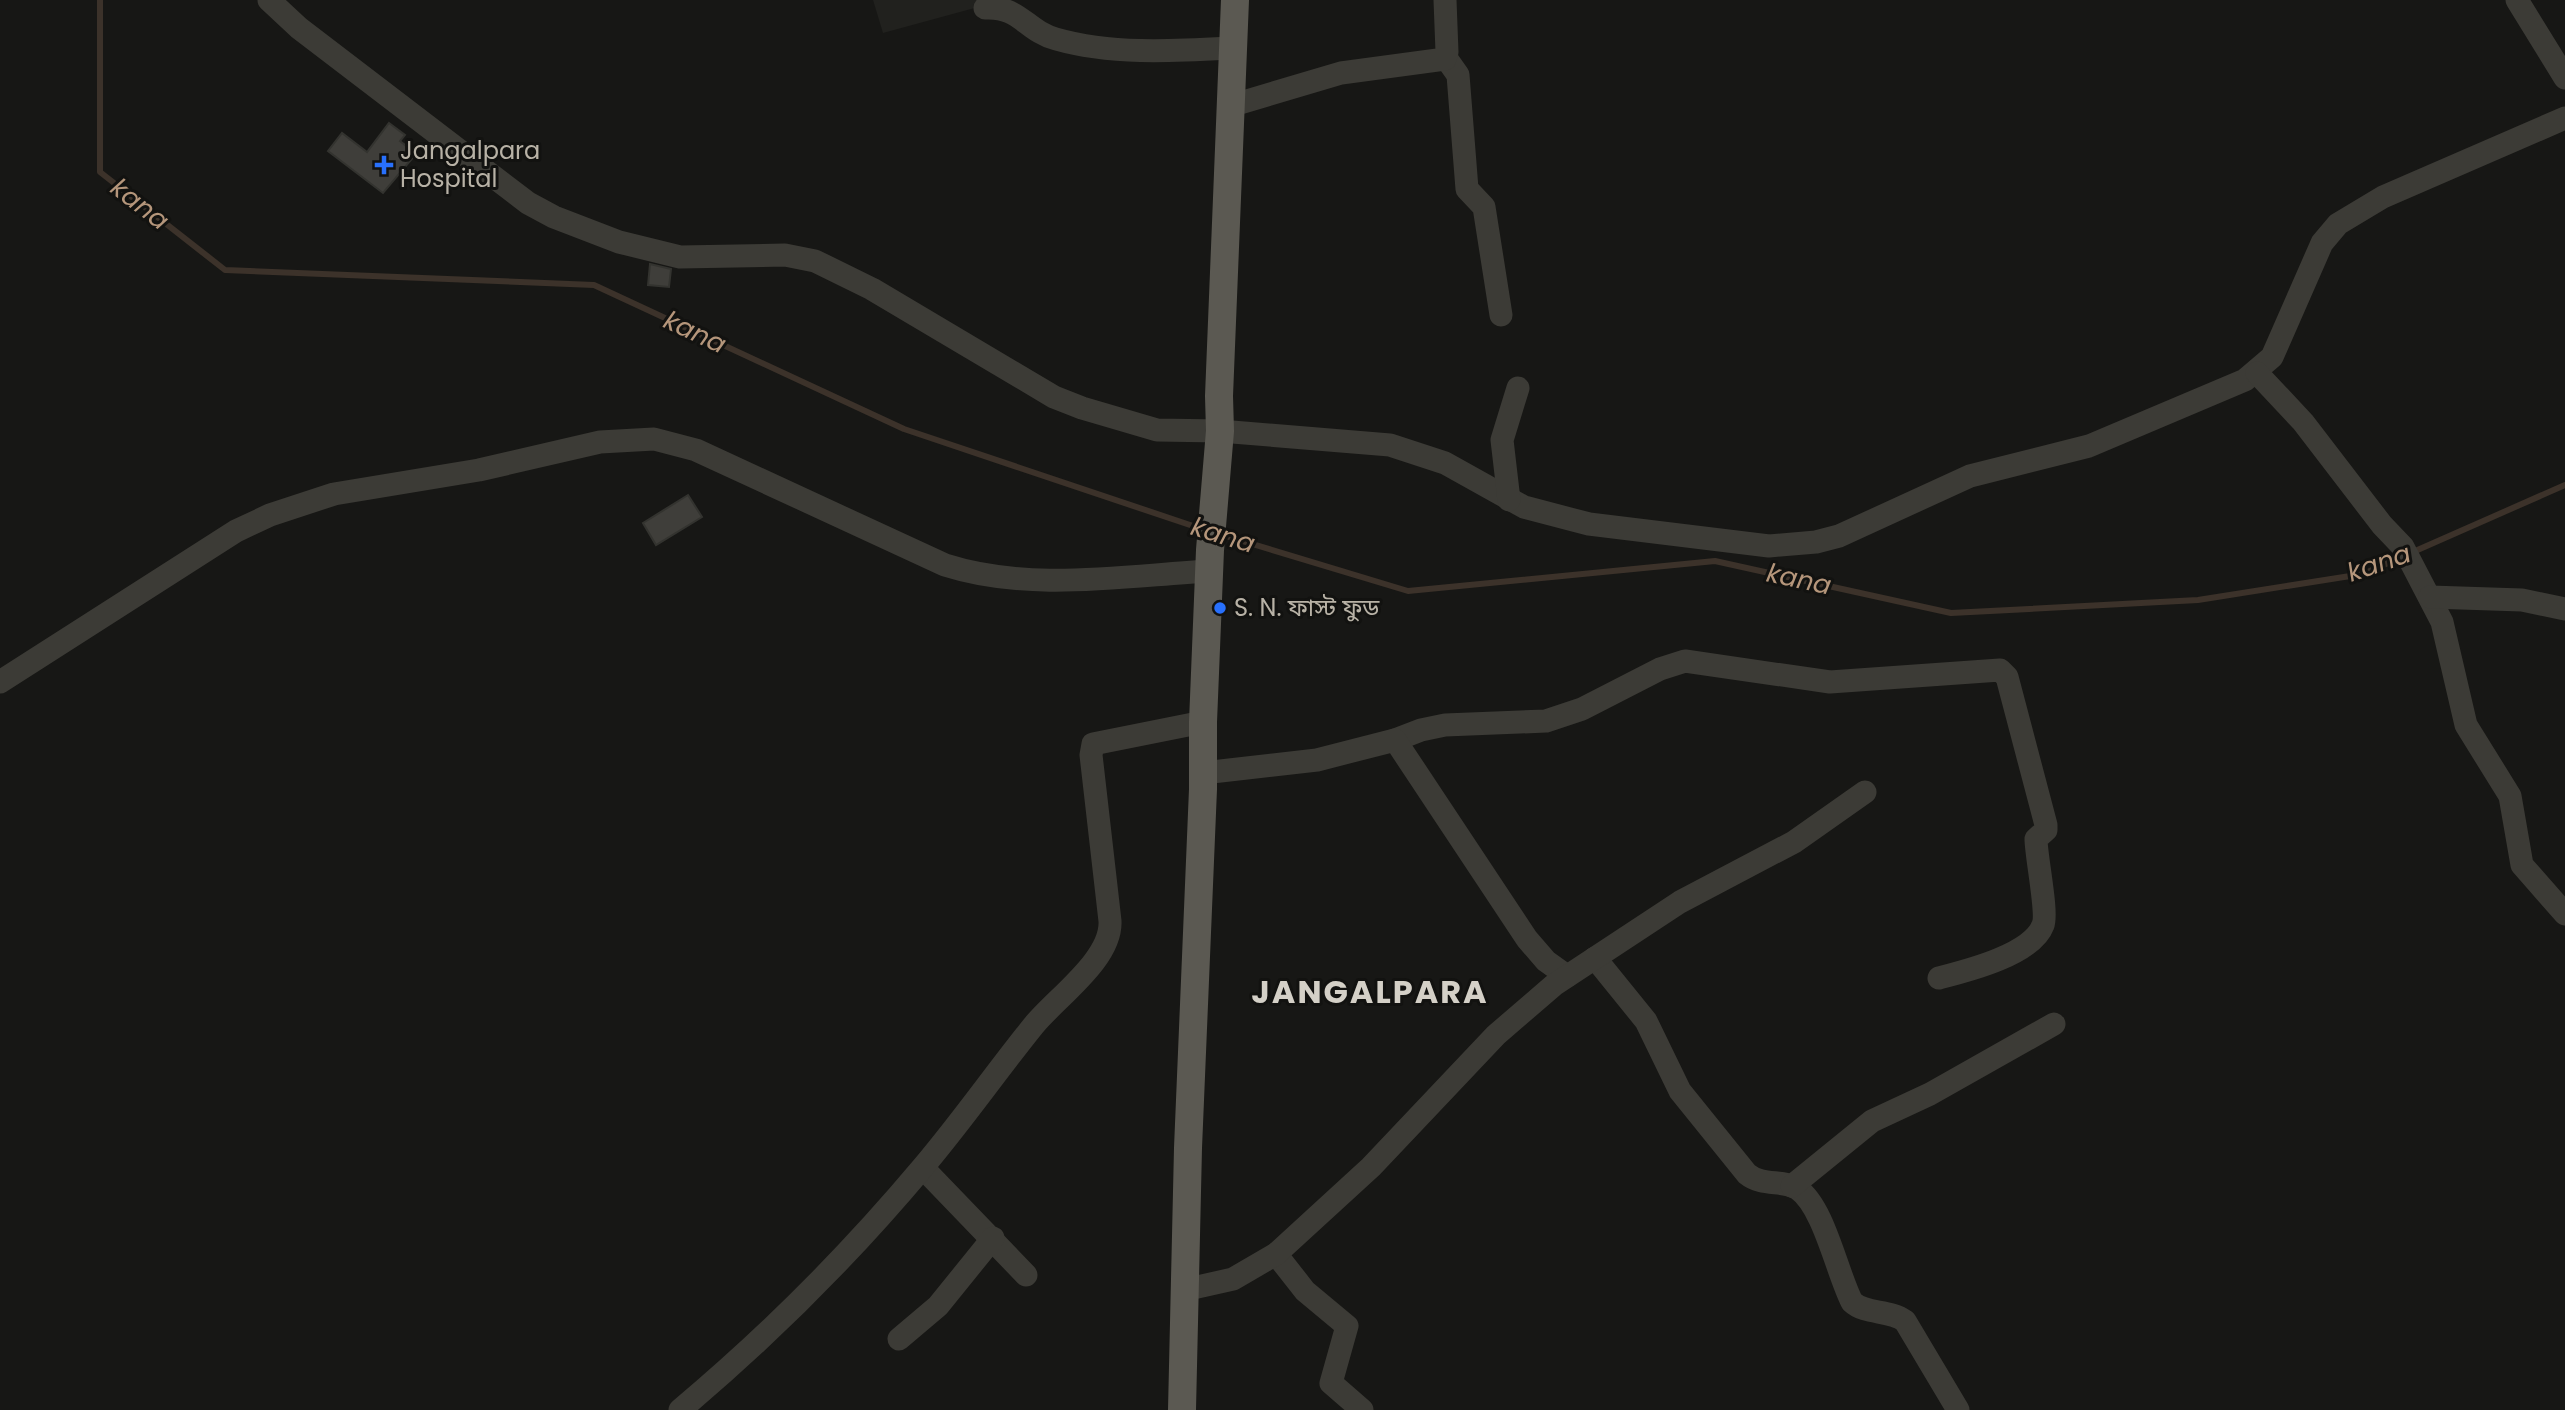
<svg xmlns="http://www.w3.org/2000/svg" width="2565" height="1410" font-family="Poppins,'Noto Sans Bengali',sans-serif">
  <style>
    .built { fill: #21211e }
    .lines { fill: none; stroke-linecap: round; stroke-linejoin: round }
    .stream { stroke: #3c322a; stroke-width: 6 }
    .building { fill: #3f3e3a; stroke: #33332f; stroke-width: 2 }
    .minor { stroke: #3c3b36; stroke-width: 23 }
    .major { stroke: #5b5952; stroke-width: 28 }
    .poi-dot { fill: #2870fc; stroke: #121210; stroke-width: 2.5 }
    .labels { text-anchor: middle; stroke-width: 6; stroke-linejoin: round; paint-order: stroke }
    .poi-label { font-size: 24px; fill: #b8b2a6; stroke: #121210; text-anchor: start }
    .water-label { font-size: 26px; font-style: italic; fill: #b5967b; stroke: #121210 }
    .district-label { font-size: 32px; font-weight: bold; letter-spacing: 2px; fill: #d4d0c7; stroke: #121210 }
  </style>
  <rect width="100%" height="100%" fill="#171715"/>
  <polygon class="built" points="873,0 1004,0 883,33"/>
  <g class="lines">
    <g class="stream">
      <polyline points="100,0 100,172 225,270 594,285 904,429 1205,530"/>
      <polyline points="1219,534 1408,591 1715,561 1951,613 2198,600 2363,574 2565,485"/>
    </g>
  </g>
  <g class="building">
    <polygon points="389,123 405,135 400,141 416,154 383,193 328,151 342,133 367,152"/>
    <polygon points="650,264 671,269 669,287 648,285"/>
    <polygon points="688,495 702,517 656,545 643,523"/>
  </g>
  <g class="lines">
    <g class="minor">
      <polyline points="269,0 299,28 528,203 554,217 619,242 680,257 785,255 815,261 872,289 1054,397 1082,408 1157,430 1220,431 1390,445 1445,463 1524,507 1589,524 1769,546 1816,542 1839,536 1970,476 2089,446 2245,380 2272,357 2322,243 2338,224 2383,197 2565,118"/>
      <polyline points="2517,0 2565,78"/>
      <path d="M985,8C1020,6 1026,31 1056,39C1112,55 1175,51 1233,48"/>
      <polyline points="1446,58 1458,75 1467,189 1484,207 1501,315"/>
      <polyline points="1230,106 1341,73 1445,59 1447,52 1445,0"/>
      <polyline points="2257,373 2303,422 2382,525 2403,547 2442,622 2466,725 2510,796 2522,865 2565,914"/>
      <polyline points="1509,500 1502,440 1518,388"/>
      <polyline points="2430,597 2522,600 2565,609"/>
      <path d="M0,682L236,531L270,515L334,494L479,470L600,442L654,439L696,450L945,565C1030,592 1122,576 1209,571"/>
      <path d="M1395,740L1421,730L1445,725L1546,721L1582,709L1660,669L1685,661L1830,682L2000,670L2007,677L2046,825V830L2036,839C2036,856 2048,913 2043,925C2032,955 1966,971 1939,978"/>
      <polyline points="1203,773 1317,760 1395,740 1527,939 1546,961 1567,976"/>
      <path d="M1595,958L1646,1021L1680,1091L1747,1174C1763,1187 1783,1179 1798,1189C1824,1207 1837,1273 1852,1302C1866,1315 1889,1309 1905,1321L1958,1410"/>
      <polyline points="923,1168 1026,1275"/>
      <polyline points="1792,1186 1872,1121 1930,1094 2054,1024"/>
      <polyline points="1276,1254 1305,1291 1347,1326 1331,1383 1362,1410"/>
      <polyline points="1184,1290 1233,1279 1276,1254 1371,1167 1496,1035 1554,985 1680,902 1794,842 1865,792"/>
      <polyline points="899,1339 938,1306 993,1238"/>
      <path d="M680,1410C767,1337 850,1254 923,1167C962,1121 996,1072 1034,1025C1057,997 1112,959 1110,921L1091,755L1093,744L1203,722"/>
    </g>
    <polyline class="major" points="1182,1410 1188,1148 1203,789 1203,722 1210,550 1220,431 1219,396 1235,0"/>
  </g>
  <g class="poi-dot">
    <path d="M380.5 154.5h7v7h7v7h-7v7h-7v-7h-7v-7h7z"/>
    <circle cx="1220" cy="608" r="7"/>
  </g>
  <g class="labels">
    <g class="poi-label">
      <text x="400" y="159">Jangalpara<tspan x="400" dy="28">Hospital</tspan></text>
      <text x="1234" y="616">S. N. ফাস্ট ফুড</text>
    </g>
    <g class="water-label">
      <text transform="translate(140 204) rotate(38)" y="9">kana</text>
      <text transform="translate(695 332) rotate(25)" y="9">kana</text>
      <text transform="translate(1223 535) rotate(17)" y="9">kana</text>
      <text transform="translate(2379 563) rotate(-19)" y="9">kana</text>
      <text transform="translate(1799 579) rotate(12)" y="9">kana</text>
    </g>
    <g class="district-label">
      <text x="1370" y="1003">JANGALPARA</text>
    </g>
  </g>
</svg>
